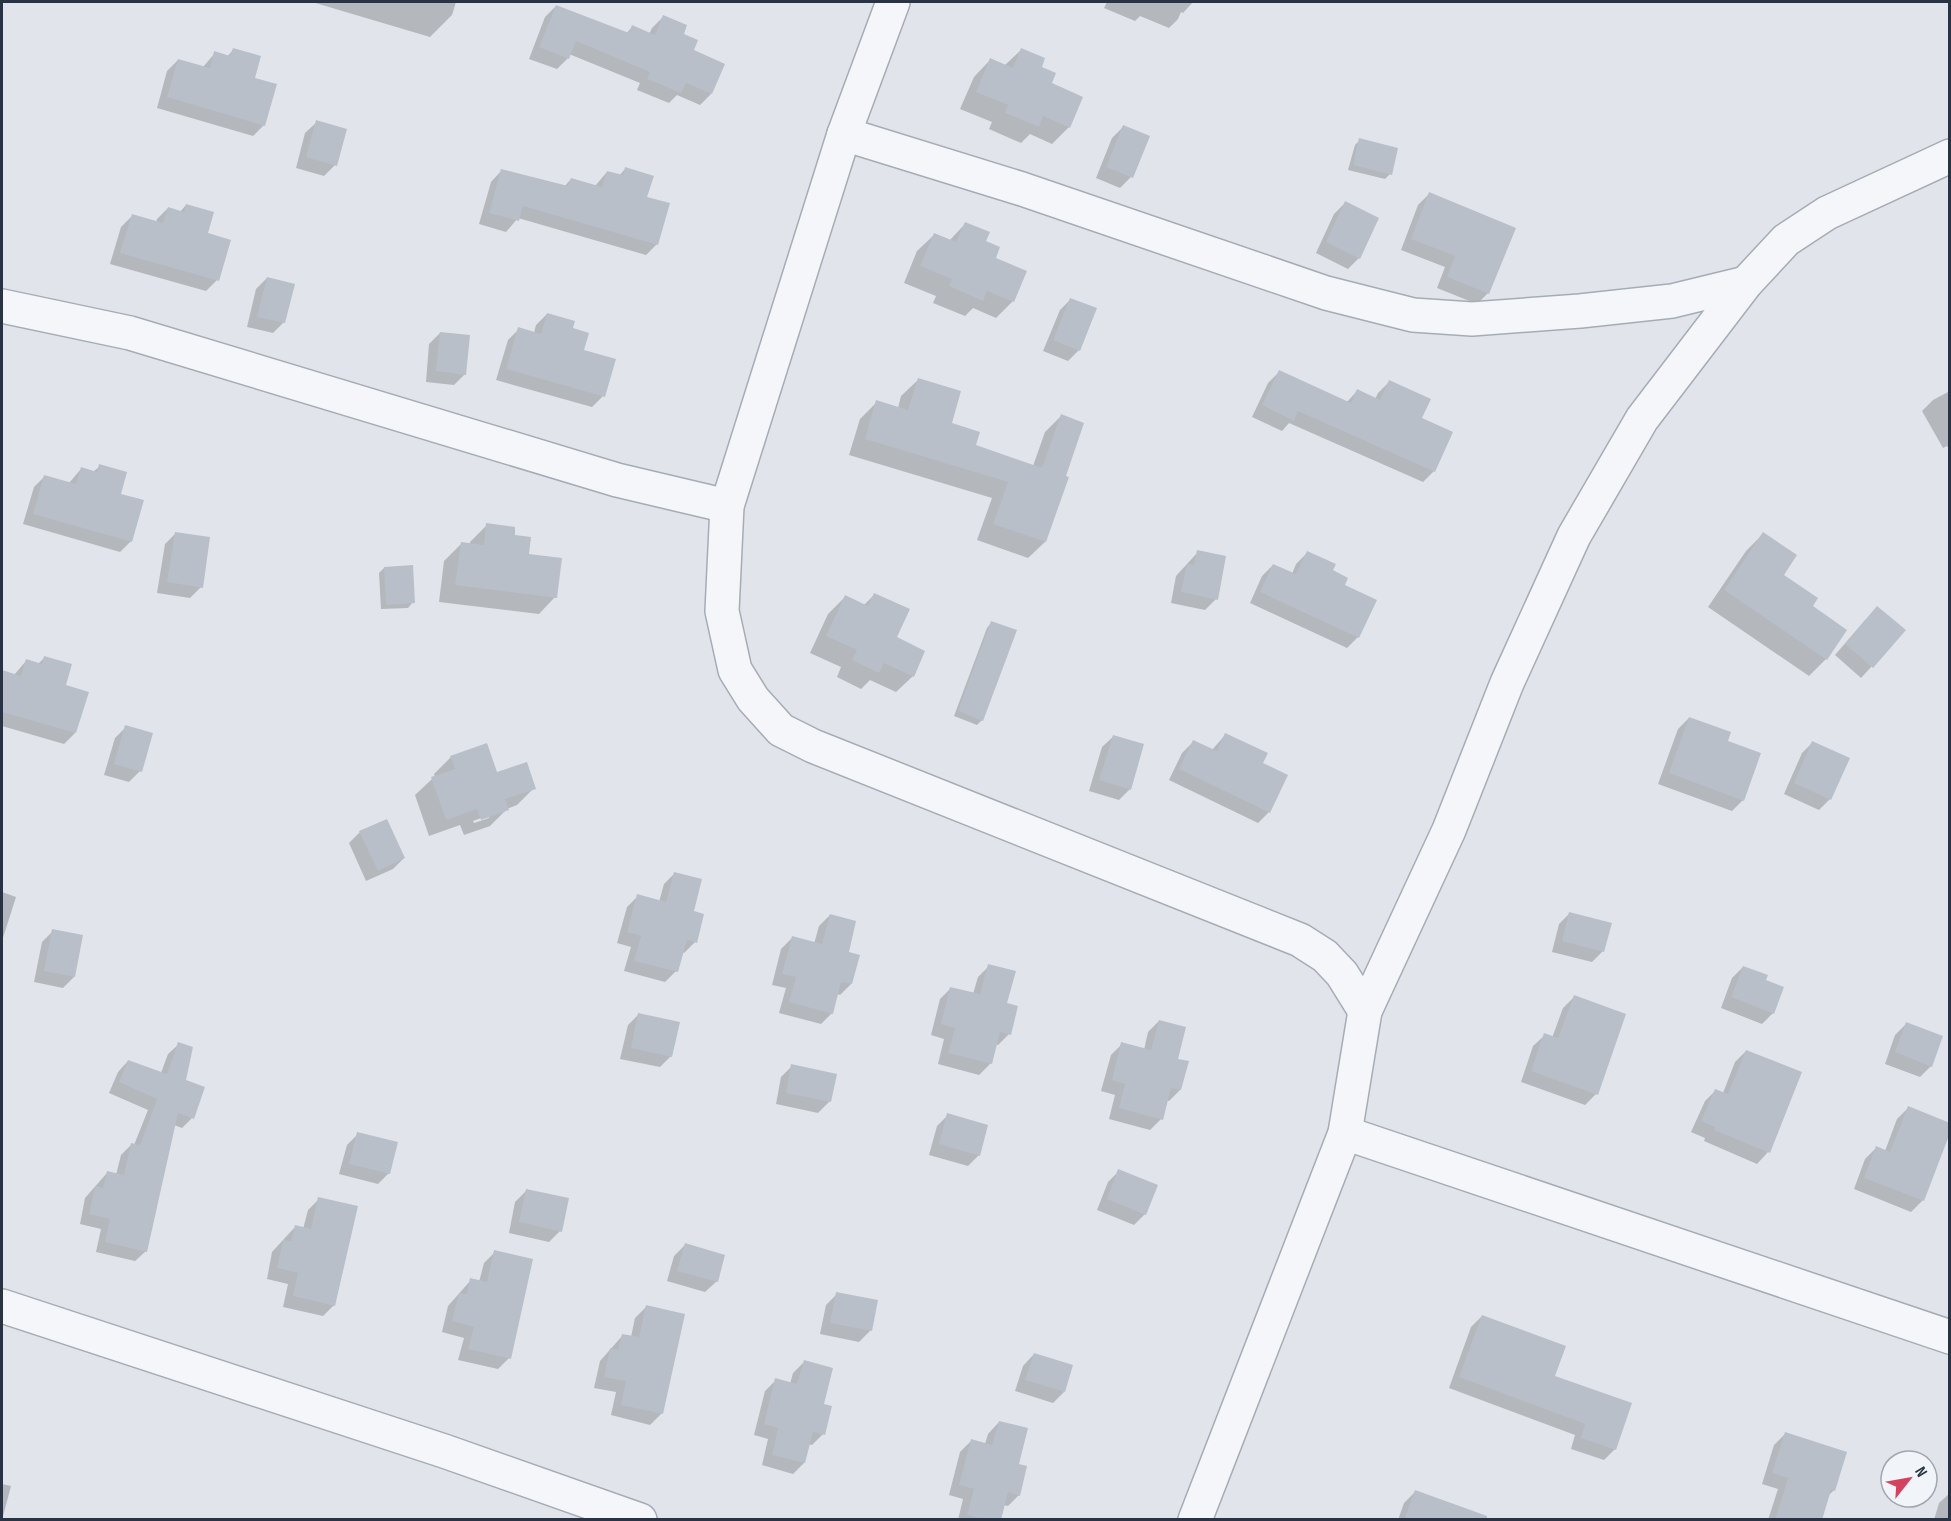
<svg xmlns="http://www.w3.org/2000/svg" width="1951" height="1521" font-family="'Sofia Sans Condensed',sans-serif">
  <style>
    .shadow { fill: #0003; fill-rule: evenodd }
    .building { fill: #b8bfc8 }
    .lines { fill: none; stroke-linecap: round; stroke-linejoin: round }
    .street-casing { stroke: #a6acb5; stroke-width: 36 }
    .street { stroke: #f4f6f9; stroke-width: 33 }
  </style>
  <rect width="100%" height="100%" fill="#e1e5eb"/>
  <g class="shadow">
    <polygon points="312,2 456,2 452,15 430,37"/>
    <polygon points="1107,2 1193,2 1183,13 1181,12 1178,19 1169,28 1140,16 1135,21 1104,8"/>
    <polygon points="556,6 626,34 632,27 649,34 652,28 663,17 682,35 692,51 711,94 700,105 677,95 669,103 637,90 640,83 569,54 568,58 557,69 529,59 545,17"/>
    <polygon points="233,50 253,79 264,125 253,136 157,108 167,71 178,60 203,67 215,53 227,57"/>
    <polygon points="1021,50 1050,84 1069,127 1052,144 1030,134 1021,143 989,129 992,122 960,109 974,77 990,60 1004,66"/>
    <polygon points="317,122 335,165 324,176 296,168 305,133"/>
    <polygon points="1123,127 1131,177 1120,188 1096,178 1112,138"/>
    <polygon points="1360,140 1390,174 1385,179 1348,170 1355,145"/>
    <polygon points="625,169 646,198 657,244 646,255 518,218 506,232 479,224 491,182 502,170 564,187 571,179 595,186 607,172 619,176"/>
    <polygon points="1429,194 1488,293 1477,304 1437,288 1445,267 1401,250 1418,205"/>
    <polygon points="1345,203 1359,258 1348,269 1316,253 1334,214"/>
    <polygon points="186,205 206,234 217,280 206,291 110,264 121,227 132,216 156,223 157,219 168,208 180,212"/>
    <polygon points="965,224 984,242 994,258 1013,301 996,318 973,308 965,316 933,303 936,296 904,283 917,251 934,235 949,241"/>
    <polygon points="267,278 284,322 273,333 247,327 256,289"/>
    <polygon points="1071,299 1079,350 1068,361 1043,351 1060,310"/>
    <polygon points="547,314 571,329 582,351 603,396 592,407 496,380 508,340 519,329 534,333 536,325"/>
    <polygon points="440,333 465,374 454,385 426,382 429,344"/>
    <polygon points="1279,372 1346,403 1357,391 1375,399 1378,393 1389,382 1420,419 1451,432 1434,471 1423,482 1289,423 1282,431 1252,417 1268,383"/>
    <polygon points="918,380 950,424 974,446 1033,466 1045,432 1061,416 1045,542 1028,558 977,540 992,498 849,455 860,419 877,402 898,408 901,396"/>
    <polygon points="1950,391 1950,450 1947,446 1943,448 1922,411 1933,400"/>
    <polygon points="100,466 119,495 131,541 120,552 23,524 34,487 45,476 69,483 81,469 93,472"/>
    <polygon points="487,525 513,536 555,597 539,614 439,602 444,561 461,544 470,545 470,542"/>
    <polygon points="176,533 201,587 190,598 157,593 165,544"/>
    <polygon points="1763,534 1782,575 1811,607 1845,630 1826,659 1809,676 1708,607 1746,551"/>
    <polygon points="1198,552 1216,599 1205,610 1171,603 1176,576"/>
    <polygon points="1307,553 1331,571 1343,585 1358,637 1347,648 1250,603 1262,576 1273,565 1292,574 1296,564"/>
    <polygon points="384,568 413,602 408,608 381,609 379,573"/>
    <polygon points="874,595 913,676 896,692 870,680 861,689 837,677 841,667 810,653 828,614 845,597 863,606"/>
    <polygon points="1866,619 1904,631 1861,678 1835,655"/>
    <polygon points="992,622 982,720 977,725 954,716 987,628"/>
    <polygon points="44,658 64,686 75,733 64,744 2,726 2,672 14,675 26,661 38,664"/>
    <polygon points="1689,718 1726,742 1743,800 1732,811 1658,784 1678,729"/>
    <polygon points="126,727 140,771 129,782 104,775 115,738"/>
    <polygon points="1226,734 1261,764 1269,812 1258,823 1169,780 1182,753 1193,742 1212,750"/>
    <polygon points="1114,736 1130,789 1119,800 1089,791 1102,747"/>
    <polygon points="1813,742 1830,799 1819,810 1784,794 1802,753"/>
    <path d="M451,757L496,774L534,788L517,805L507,809L490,826L464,835L460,825L429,836L415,795L432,779L435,777L434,774ZM489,815V818L474,823L473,821Z"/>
    <polygon points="360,832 404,858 393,869 366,881 349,843"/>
    <polygon points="675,873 692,912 695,942 684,953 682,952 676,971 665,982 624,971 631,947 617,943 627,907 638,896 659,902 664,884"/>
    <polygon points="2,892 16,897 2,941"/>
    <polygon points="1570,913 1603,951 1592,962 1552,952 1559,924"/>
    <polygon points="830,915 847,953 851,984 840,995 837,994 832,1013 821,1024 779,1013 786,988 772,985 781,949 792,938 814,944 819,926"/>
    <polygon points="53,931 74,977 63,988 34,982 42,942"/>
    <polygon points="989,966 1006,1004 1009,1034 998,1045 995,1044 990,1064 979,1075 938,1064 944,1039 931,1035 940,999 951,988 973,994 978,977"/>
    <polygon points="1743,967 1764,981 1773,1013 1762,1024 1721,1008 1732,978"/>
    <polygon points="1574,997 1596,1094 1585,1105 1521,1082 1533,1046 1545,1035 1552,1038 1563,1008"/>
    <polygon points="639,1014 671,1056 660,1067 620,1059 628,1025"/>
    <polygon points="1159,1021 1176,1060 1180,1090 1169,1101 1166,1100 1161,1119 1150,1130 1109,1119 1115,1095 1101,1091 1111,1055 1122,1044 1144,1050 1148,1032"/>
    <polygon points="1907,1023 1931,1066 1920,1077 1885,1064 1895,1035"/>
    <polygon points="179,1044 184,1081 192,1118 182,1128 174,1125 146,1251 135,1261 96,1252 101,1229 80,1224 85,1198 107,1173 116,1175 121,1155 131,1145 134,1145 148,1110 109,1093 118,1072 128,1061 161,1073 168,1054"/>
    <polygon points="1746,1051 1800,1073 1768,1152 1757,1164 1704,1141 1705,1138 1691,1132 1705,1101 1716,1090 1723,1093 1735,1062"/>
    <polygon points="792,1066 835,1075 829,1102 818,1113 776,1104 781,1077"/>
    <polygon points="1908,1108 1950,1129 1922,1201 1911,1212 1854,1189 1865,1159 1876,1148 1885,1151 1897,1119"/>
    <polygon points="948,1115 979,1155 968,1166 929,1155 937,1126"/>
    <polygon points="358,1134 389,1173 378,1184 339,1174 347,1145"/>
    <polygon points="1119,1171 1145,1214 1134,1225 1097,1210 1108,1182"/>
    <polygon points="526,1191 560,1231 549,1242 509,1233 515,1202"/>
    <polygon points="319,1199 334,1305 323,1316 283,1307 288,1284 267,1279 272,1252 295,1227 303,1229 308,1210"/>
    <polygon points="685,1245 717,1281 705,1292 667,1281 674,1256"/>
    <polygon points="495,1252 509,1358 498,1369 458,1360 464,1338 442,1332 448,1306 471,1280 479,1282 484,1263"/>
    <polygon points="837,1294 876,1302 870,1331 859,1342 820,1334 826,1305"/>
    <polygon points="646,1307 661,1414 650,1425 611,1415 616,1392 594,1388 600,1361 623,1335 631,1337 635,1318"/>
    <polygon points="1482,1316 1553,1377 1615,1449 1604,1460 1571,1449 1575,1435 1449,1388 1471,1327"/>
    <polygon points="1034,1354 1064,1392 1053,1403 1015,1391 1023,1366"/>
    <polygon points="804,1362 822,1405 823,1434 812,1445 808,1444 804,1463 793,1474 762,1465 768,1439 754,1435 765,1391 776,1380 790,1384 793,1373"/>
    <polygon points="999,1422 1017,1465 1019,1495 1008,1506 1003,1505 999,1520 958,1520 963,1499 949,1495 960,1452 971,1441 985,1444 988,1434"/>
    <polygon points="1785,1434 1834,1490 1827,1497 1820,1520 1768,1520 1778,1489 1762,1484 1774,1445"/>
    <polygon points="2,1484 11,1486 2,1520"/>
    <polygon points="1415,1492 1491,1520 1398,1520 1404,1503"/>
    <polygon points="1950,1493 1950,1520 1934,1520 1939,1503"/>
  </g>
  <g class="building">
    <polygon points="556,5 629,33 632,25 655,35 663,15 687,25 684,34 698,40 694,50 725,64 712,94 686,83 681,93 647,79 650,72 576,41 569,59 539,47"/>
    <polygon points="233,48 261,56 255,78 277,84 265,126 167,97 178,59 210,68 214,51 230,56"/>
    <polygon points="1021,48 1045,58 1042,67 1056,73 1052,83 1083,97 1070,128 1043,116 1039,127 1005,113 1008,105 976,92 990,58 1013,68"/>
    <polygon points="316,120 347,129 337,166 306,157"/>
    <polygon points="1123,125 1150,136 1133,178 1106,167"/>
    <polygon points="1359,138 1398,148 1392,175 1353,165"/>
    <polygon points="625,167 654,176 647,197 670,203 658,245 523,206 519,221 489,213 501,169 568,186 571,178 602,187 607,171 623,175"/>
    <polygon points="1429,192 1516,228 1489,294 1447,277 1455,256 1411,239"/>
    <polygon points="1345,201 1379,218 1360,259 1326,242"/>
    <polygon points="186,204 214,212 208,233 231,240 219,281 120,253 132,214 163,223 168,207 184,212"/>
    <polygon points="965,222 990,232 986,241 1000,247 996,258 1027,271 1014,302 987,291 983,301 949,286 952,279 920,266 934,233 956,242"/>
    <polygon points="267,277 295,284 285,323 257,317"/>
    <polygon points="1070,298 1097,308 1080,351 1053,340"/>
    <polygon points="547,313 575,321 573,328 589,333 584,350 616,359 605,397 506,369 518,327 541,334"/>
    <polygon points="440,332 470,335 466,375 436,371"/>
    <polygon points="1279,370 1351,403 1357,389 1380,400 1389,380 1431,399 1422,418 1453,432 1435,472 1298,411 1294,421 1262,405"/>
    <polygon points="918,378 961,391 952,423 980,432 976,445 1042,468 1061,414 1084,423 1066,476 1069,477 1046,542 993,524 1008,482 865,439 876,400 908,410"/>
    <polygon points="99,464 127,472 121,494 144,500 132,542 33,514 44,475 76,484 81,467 97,472"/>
    <polygon points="486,523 515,527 515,535 531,537 529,554 562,558 557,598 455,585 461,542 484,545"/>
    <polygon points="175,532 210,537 203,588 167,582"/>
    <polygon points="1763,532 1797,555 1784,575 1818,598 1813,606 1847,630 1827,660 1724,590"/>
    <polygon points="1197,550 1226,556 1218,600 1181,592 1187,564 1194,565"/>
    <polygon points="1307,551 1336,564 1333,570 1348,578 1345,585 1377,600 1359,638 1260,592 1273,564 1296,574"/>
    <polygon points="413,565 415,603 386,605 384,567"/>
    <polygon points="874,593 910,609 897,637 925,651 914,677 884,663 879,673 852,660 857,650 826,636 845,595 868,606"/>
    <polygon points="1877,606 1906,630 1873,668 1845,644"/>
    <polygon points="991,621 1017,630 983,721 958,711"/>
    <polygon points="44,656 72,664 66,685 89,692 76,733 2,712 2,670 21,676 26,659 42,664"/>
    <polygon points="1689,717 1731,732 1728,741 1761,753 1744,801 1669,773"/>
    <polygon points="125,725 153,733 142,772 114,764"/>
    <polygon points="1225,733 1268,753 1263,763 1288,775 1270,813 1179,769 1193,740 1217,751"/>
    <polygon points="1113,735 1144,744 1131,790 1099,780"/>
    <polygon points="1812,741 1850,758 1831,800 1794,783"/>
    <polygon points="487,743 497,772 527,762 536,789 505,799 509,810 481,820 477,809 446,820 431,777 455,769 450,756"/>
    <polygon points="387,819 405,858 378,871 359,831"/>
    <polygon points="674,872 702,879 694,911 704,914 697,943 687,940 678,972 634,961 641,936 627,932 637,894 666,902"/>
    <polygon points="1569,912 1612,923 1604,952 1562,941"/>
    <polygon points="830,914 856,921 849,952 860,955 852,984 841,982 833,1014 789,1002 796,977 782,974 792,936 822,944"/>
    <polygon points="52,929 83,935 75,977 44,971"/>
    <polygon points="988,964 1016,971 1007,1003 1018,1006 1011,1035 1000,1032 992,1064 948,1053 955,1028 941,1024 950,987 980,994"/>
    <polygon points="1743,966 1768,975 1766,980 1784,987 1774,1014 1731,997"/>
    <polygon points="1574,995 1626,1014 1598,1095 1531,1071 1544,1033 1558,1038"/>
    <polygon points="638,1013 680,1022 672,1057 631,1048"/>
    <polygon points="1159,1020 1186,1027 1178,1059 1189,1061 1181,1090 1171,1088 1163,1120 1119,1108 1125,1084 1112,1080 1121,1042 1151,1050"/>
    <polygon points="1906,1022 1943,1036 1932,1067 1895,1052"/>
    <polygon points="178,1042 193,1047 186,1080 205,1087 194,1119 178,1113 147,1252 105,1242 110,1219 89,1214 95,1186 103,1188 107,1171 124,1175 131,1143 140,1145 157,1099 119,1082 128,1060 167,1074"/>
    <polygon points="1746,1050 1802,1072 1770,1153 1714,1130 1715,1127 1701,1121 1715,1089 1728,1094"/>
    <polygon points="791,1064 837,1074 831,1102 786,1093"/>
    <polygon points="1908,1106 1950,1123 1950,1133 1924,1201 1864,1178 1876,1146 1890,1152"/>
    <polygon points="947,1113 988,1125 980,1156 939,1144"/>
    <polygon points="357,1132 398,1142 390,1174 349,1164"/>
    <polygon points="1118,1169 1158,1185 1146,1215 1107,1199"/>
    <polygon points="526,1189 569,1198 562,1232 519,1222"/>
    <polygon points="318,1197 358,1206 335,1306 293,1296 298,1273 277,1268 283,1240 291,1241 295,1225 311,1229"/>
    <polygon points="685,1243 725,1255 718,1282 677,1271"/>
    <polygon points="494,1250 533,1259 511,1359 468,1349 474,1327 452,1321 459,1293 467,1294 470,1278 487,1282"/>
    <polygon points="836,1292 878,1300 872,1331 830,1323"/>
    <polygon points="646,1305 685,1314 663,1414 621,1405 626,1381 604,1377 610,1348 618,1350 622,1334 639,1337"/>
    <polygon points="1482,1315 1566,1346 1555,1376 1632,1403 1616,1450 1581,1438 1585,1424 1459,1377"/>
    <polygon points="1034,1353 1073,1365 1065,1392 1025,1380"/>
    <polygon points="804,1360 833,1368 824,1404 832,1406 825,1435 813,1432 805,1463 772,1455 778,1428 764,1424 775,1378 797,1384"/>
    <polygon points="999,1421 1028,1428 1019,1464 1027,1466 1020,1496 1008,1492 1001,1520 985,1520 967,1515 974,1489 959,1485 971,1439 992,1445"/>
    <polygon points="1785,1432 1847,1452 1835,1491 1831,1490 1822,1520 1775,1520 1788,1478 1772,1473"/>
    <polygon points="1415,1490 1487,1516 1487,1520 1404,1520"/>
  </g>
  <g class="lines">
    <g class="street-casing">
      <g id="street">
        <polyline points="893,2 844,134 727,506 722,611 735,670 753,699 781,730 813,746 1300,940 1325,956 1342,974 1365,1011"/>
        <polyline points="844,134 1022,189 1326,293 1413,315 1472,319 1580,311 1672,301 1746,283"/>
        <polyline points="2,306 130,333 617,480 727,506"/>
        <polyline points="1345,1133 1950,1337"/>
        <polyline points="2,1306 444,1451 640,1520"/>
        <polyline points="1195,1520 1345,1133 1365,1011 1449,830 1507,683 1574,536 1642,419 1746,283 1786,240 1827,213 1950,156"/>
      </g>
    </g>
    <use href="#street" class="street"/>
  </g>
  <rect width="1951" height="1521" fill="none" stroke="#293343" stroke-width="6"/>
  <g transform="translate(1909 1479) rotate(59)"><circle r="28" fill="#f1f4f8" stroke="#a1a7b0" stroke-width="1.5"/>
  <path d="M0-4.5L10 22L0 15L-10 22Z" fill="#d4425e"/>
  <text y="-9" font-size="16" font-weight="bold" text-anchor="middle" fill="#293343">N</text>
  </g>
</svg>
